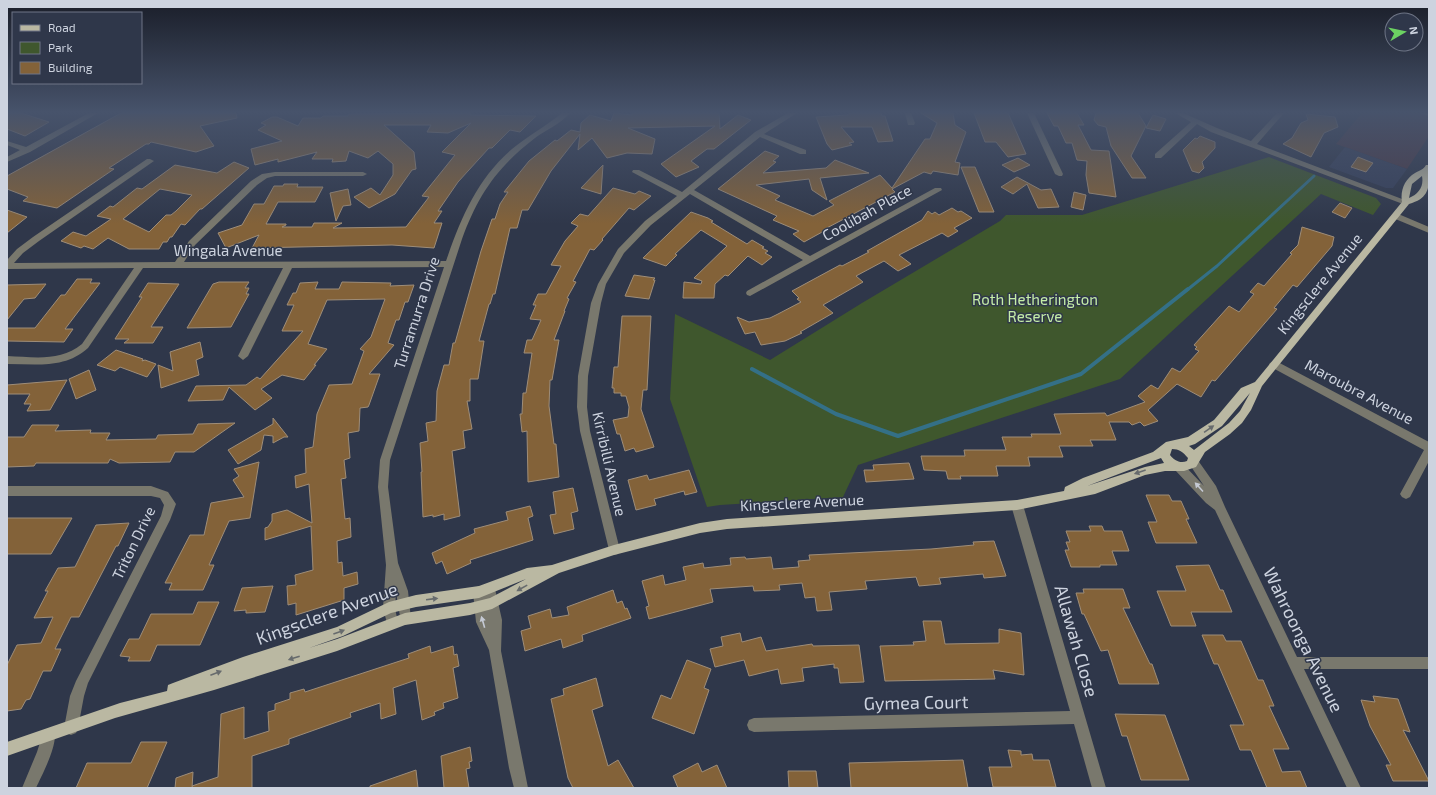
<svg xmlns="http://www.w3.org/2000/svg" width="1436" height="795" font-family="'Exo 2',sans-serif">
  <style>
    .commercial { fill: #493946 }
    .built { fill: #36405a }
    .green { fill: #3f572d }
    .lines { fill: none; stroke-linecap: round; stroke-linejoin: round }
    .stream-far1 { stroke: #347087; stroke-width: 3 }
    .stream { stroke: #347087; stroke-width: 4 }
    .building { fill: #836239; stroke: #9e8d79; fill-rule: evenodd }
    .minor { fill: #79786d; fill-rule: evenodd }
    .major { fill: #bab8a2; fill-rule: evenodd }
    .oneway { fill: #676b6d }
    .oneway2 { fill: #c5cad4 }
    .labels { text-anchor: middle; stroke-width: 3; stroke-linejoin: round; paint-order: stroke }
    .street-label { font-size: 15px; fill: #cdd3df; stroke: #2f374a }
    .park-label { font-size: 15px; fill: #c5eda7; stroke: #2f374a }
    .near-street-label { font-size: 18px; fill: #cdd3df; stroke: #2f374a }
  </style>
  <rect width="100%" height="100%" fill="#2f374a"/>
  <polygon class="commercial" points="1362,113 1429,113 1429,136 1407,169 1336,144"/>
  <polygon class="built" points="1345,147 1407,169 1393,188 1386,188 1329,167"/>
  <polygon class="green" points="1269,157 1376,198 1381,204 1373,215 1321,194 1120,379 858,465 843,497 720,505 707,507 670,399 675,314 770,360 862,303 1000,221 1006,215 1082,215"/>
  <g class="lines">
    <polyline class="stream-far1" points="1187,290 1217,266 1314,176"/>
    <polyline class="stream" points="752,369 836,414 898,436 1081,374 1188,289"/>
  </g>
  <g class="building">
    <polygon points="7,113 21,113 49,122 25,136 7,129"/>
    <polygon points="121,113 236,113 237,118 200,126 214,146 196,152 151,142 149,144 146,144 109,168 114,169 57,208 23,201 28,197 7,189 7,176"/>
    <polygon points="471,113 470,115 536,116 520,132 510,130 492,148 489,148 458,182 438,211 442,211 434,223 442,223 434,248 392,245 252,248 259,235 226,248 218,233 242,225 254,204 264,204 274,186 283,186 284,184 298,184 297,187 323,187 315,202 278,202 266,224 286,224 286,225 282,227 312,227 314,223 342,223 333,228 406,227 429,197 422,196 455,155 442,152 471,123 448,133 427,132 431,125 384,125 414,152 416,169 412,170 395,194 369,208 354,197 371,188 380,195 393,175 393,164 378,151 368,158 349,151 346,161 332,162 333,159 312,159 317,152 278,162 278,159 255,165 251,149 282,141 258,130 266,125 261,123 272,117 277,117 298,126 303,118 321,118 323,116 348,116 349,114"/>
    <polygon points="614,113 632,115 632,113 719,113 720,129 738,115 751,120 714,149 707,149 691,161 699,167 676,177 661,164 715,126 628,128 655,139 652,154 627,153 607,158 592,138 578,150 580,134 551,171 528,210 522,210 517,228 510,228 495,294 493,294 490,304 489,304 479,341 484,341 478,379 470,379 470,401 467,401 472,429 463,431 465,448 452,451 460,516 444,520 444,514 433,517 433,515 423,517 421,472 422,472 420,443 428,441 426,423 436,421 437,391 444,365 449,365 453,343 455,343 481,251 492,219 495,219 500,204 508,192 504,192 529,161 555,140 557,141 571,130 580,132 581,123 590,115 611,121"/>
    <polygon points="850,113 881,113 882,116 885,116 893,141 878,142 872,127 841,127 854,142 849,143 852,145 832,150 827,144 816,117 847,115"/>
    <polygon points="921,113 953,113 955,125 966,132 955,162 960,163 958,175 933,171 931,174 924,172 892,189 895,192 823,230 824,231 804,242 793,234 799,231 773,220 777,216 718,189 765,151 779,156 773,161 776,162 763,173 826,168 835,160 869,173 820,178 827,200 812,190 809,179 756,185 780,196 775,200 813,216 834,205 829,201 880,175 892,188 925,139 930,139 937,123"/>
    <polygon points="974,113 1008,113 1026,154 1008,157 996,142 985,142"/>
    <polygon points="1047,113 1077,113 1084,125 1078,125 1091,150 1109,151 1116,197 1089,193 1086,175 1087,161 1077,160 1072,143 1066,143 1058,126 1054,126"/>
    <polygon points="1096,113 1138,113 1146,126 1131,156 1146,178 1132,178 1111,146 1106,127 1098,125 1094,120"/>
    <polygon points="1306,114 1335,117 1338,127 1324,133 1311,157 1283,144 1292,138 1301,123 1308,120"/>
    <polygon points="1153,115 1166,119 1160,131 1146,128"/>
    <polygon points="1200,136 1215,142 1215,148 1202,162 1204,168 1199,173 1192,171 1183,150 1195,138 1197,139"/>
    <polygon points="1358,157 1373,163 1366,172 1351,167"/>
    <polygon points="1018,158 1030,165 1014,172 1002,165"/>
    <path d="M234,162L249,168L202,209H200L185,225L181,224L172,237H170L167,242H163L159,249H129L108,238L93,249L84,246L81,248L61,241L73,232L86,236L111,219L97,216L110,206L113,207L137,188L142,189L175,165L217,173ZM160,189L192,195L176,211L171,215H166L149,232L123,219Z"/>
    <polygon points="603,165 601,194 581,188"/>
    <polygon points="961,167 975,167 994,212 979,212"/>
    <polygon points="1017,177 1041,190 1051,189 1059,207 1038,208 1027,184 1013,194 1001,187"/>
    <polygon points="613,188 635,194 639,191 651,196 634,210 629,208 602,239 603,240 594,250 590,249 573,281 576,282 567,298 569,299 564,311 565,311 554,340 559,340 552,380 550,380 549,406 554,444 556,444 559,477 528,482 527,431 522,432 520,414 522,414 523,393 526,393 532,353 524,353 527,340 532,340 541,320 530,319 536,305 533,305 538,294 546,294 561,266 551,265 565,241 578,226 571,223 580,214 588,216"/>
    <polygon points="348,189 351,205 343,206 336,221 330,193"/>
    <polygon points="1074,192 1086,195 1083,210 1071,207"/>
    <polygon points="1340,203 1352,208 1345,218 1332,212"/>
    <polygon points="952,208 958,212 961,211 972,218 954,228 958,231 948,237 942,233 899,255 911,264 898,271 884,261 856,276 863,282 823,305 833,313 800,332 802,333 785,341 761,345 755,332 745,334 737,317 749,322 770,318 778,314 801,302 797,299 799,298 792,291 840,265 842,266 869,252 867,251 922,220 928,211 932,214 935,212 939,215"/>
    <polygon points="7,210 27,217 7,233"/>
    <polygon points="691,212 708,218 713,221 711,222 747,244 752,240 764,247 762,248 768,251 765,253 772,257 762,265 748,256 728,276 725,275 715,284 714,298 683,298 684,282 701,284 702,281 694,278 727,246 701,230 675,254 677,255 666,266 643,258"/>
    <polygon points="1302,227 1334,237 1332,246 1297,287 1293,285 1274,308 1277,309 1215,381 1212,380 1201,397 1177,384 1148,410 1158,421 1144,426 1140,422 1132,425 1129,422 1109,422 1116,440 1090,440 1093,446 1059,446 1063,457 1028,457 1030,466 996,466 998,476 960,476 961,479 948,479 946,471 924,470 921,456 965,456 964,450 1006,450 1002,437 1032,437 1031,434 1061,434 1054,414 1105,413 1107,416 1145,402 1138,396 1151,385 1158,389 1172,368 1180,372 1199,351 1195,349 1197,347 1194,345 1229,306 1239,312 1254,294 1250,292 1258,283 1264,286 1292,254 1290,253 1298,245"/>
    <polygon points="634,275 655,278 653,280 655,280 649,299 625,296"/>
    <polygon points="77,279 92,279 90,283 100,283 65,329 73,329 64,342 7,341 7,328 35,328 61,295 65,295"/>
    <polygon points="219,282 249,282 245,288 249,288 246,294 249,294 231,327 187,328 213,284"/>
    <polygon points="318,282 315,289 339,289 342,282 391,283 390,286 414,285 408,302 405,302 399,320 396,320 388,343 394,345 369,374 380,374 369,405 368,407 360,408 359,431 348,433 350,458 344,460 346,478 341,479 345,519 350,518 351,537 337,541 338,563 342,562 343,576 357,572 358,584 344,588 344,600 296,615 296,603 288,605 287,586 296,585 295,575 313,570 311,526 265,540 265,528 268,527 272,521 272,514 287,510 312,523 309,484 296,488 295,476 306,473 305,449 313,447 317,414 329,385 352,384 364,351 360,349 371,337 385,299 327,300 308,344 327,349 314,365 316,365 304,380 282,375 261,389 272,398 255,410 229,387 223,400 188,401 196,386 246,385 257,377 260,379 303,331 282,331 294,305 287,305 293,293 296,293 300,283"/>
    <polygon points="148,283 179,284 151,327 163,327 153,343 124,343 129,339 115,339 142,297 139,297"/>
    <polygon points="46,284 35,298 24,299 7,320 7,285"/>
    <polygon points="622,316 651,316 647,390 643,390 641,409 654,447 636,452 634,448 625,451 620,434 617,434 613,420 628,417 629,407 626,396 621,396 621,393 614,393 614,388 612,388 614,367 618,367"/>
    <polygon points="200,342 203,357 196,360 199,375 161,388 158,365 173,371 170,352"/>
    <polygon points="116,350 143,359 142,361 145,360 156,364 147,377 120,367 115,371 97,365"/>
    <polygon points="89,370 96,390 76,399 69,379"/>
    <polygon points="67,380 50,410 27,411 31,404 24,404 30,394 7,394 7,385"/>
    <polygon points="273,418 288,437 284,437 273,443 273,436 264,435 261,450 238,464 228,450 273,424"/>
    <polygon points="235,423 194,452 175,452 170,462 119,463 110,459 108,463 36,463 34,466 7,467 7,437 24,437 32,425 59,425 55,431 91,430 90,433 110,433 106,440 156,439 158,435 193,434 198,424"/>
    <polygon points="259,462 250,518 229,521 209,565 214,565 203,590 169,590 172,583 165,583 190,535 204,535 211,503 244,497 233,480 239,476 234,469"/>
    <polygon points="909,463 914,479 866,482 864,470 874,470 873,465"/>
    <polygon points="689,470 697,492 685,495 684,491 654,499 656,505 636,510 628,480 647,475 649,480"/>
    <polygon points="573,488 578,511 571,513 574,529 554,534 550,515 556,514 553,492"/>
    <polygon points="1146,495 1169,495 1172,501 1181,501 1189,519 1186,519 1197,543 1156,543 1148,522 1157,522"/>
    <polygon points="530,506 533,516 528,518 533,540 470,560 471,563 447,574 442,561 436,564 432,553 475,533 474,529 508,520 506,512"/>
    <polygon points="7,518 72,518 51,554 7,554"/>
    <polygon points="129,523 118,546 116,546 79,617 71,617 55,649 61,649 51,671 43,671 30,699 26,700 21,709 7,711 7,665 17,645 41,643 53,617 34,618 48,591 45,591 58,568 75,567 96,525"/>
    <polygon points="1089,526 1102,526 1104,531 1122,531 1129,551 1112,551 1117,565 1100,565 1100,567 1071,567 1065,550 1069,550 1066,542 1070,542 1066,531 1091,531"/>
    <polygon points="994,541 1006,576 984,578 983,574 939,578 941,584 919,586 916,577 865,581 867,589 829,592 832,610 817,611 815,597 805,598 802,583 779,585 780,590 754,591 753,586 710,589 713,602 649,619 646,607 649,606 642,581 663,575 665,585 686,580 683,567 703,563 704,568 731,565 730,558 745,557 746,559 771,557 773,569 799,567 798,561 810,560 809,555 931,549 974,545 973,542"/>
    <polygon points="1209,565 1220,590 1223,590 1232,612 1191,612 1196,626 1171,626 1157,591 1186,591 1176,566"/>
    <polygon points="273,586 265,612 246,613 246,610 234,611 242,588"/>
    <polygon points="1083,589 1123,589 1130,608 1123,608 1150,664 1152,664 1159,684 1119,684 1108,650 1101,651 1084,614 1082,614 1076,593 1084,593"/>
    <polygon points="613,590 617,603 622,601 625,609 627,608 631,618 582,635 583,641 563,648 561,639 525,651 521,631 531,628 528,616 550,609 552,618 569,615 567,607"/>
    <polygon points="198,602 219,602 200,645 157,645 150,661 128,661 130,657 120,656 129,639 139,639 151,614 193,614"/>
    <polygon points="923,621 941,621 945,644 999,643 999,629 1021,633 1024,675 993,670 995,679 885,681 880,646 914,645 913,642 926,641"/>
    <polygon points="740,633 742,642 761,637 766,651 812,644 813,646 859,645 864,682 840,683 838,668 834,668 834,664 802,668 804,681 781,684 778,669 749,676 744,660 715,667 710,649 723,646 721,637"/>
    <polygon points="1202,635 1223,635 1226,641 1241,641 1258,680 1263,680 1274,706 1269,706 1289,749 1273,749 1282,772 1300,771 1307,788 1267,788 1251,750 1240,750 1230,725 1244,725 1218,664 1214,664"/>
    <polygon points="430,646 431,653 453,646 454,655 457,654 459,666 453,668 458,698 443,703 444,708 434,712 435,715 422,720 416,680 393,688 396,714 381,719 380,703 350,713 351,717 289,739 289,744 252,756 252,788 193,788 192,786 218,777 221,714 244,707 244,739 269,731 268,712 275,710 275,704 290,699 290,693 304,689 305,692 409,658 408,654"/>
    <polygon points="687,660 711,669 704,688 709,690 694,734 652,718 661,695 671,699"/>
    <polygon points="596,678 603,706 592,710 608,766 618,760 634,788 573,788 568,778 551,699 564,695 563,689"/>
    <polygon points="1373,696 1398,699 1410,732 1403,730 1429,781 1393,781 1386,765 1391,765 1370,726 1361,700 1375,702"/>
    <polygon points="1115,714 1165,715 1189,780 1141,780 1127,736 1122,736"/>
    <polygon points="141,742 167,742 147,788 76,788 87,763 131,763"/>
    <polygon points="470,747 472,761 469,762 470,768 466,769 469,788 444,788 441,756"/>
    <polygon points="1008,750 1021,751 1021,755 1032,754 1033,760 1049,760 1056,787 993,787 989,767 1012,767"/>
    <polygon points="963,760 968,788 851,788 849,763"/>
    <polygon points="698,763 702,772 717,765 727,788 678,788 673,776"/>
    <polygon points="416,770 418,788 370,788 370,786"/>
    <polygon points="788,771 816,771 818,788 789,788"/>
    <polygon points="193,772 192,788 175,788 176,778"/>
  </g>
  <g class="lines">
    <g class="minor">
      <polygon points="89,113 98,113 30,152 7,162 7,157 20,150 7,145 7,141 26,147"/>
      <path d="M562,113H570C560,124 546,130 535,138C497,167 478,195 462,239L390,460L388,487L398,563L408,591L411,619L409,623L405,625L401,623L396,592L395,608L398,623L396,627L392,629L388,627L383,608L386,565L378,487L380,460L444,267L292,268L248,356L243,360L238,356L283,268H143L88,348C65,369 36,364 7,364V356C34,357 60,362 82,344L134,268L7,269V260L17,249L33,237L147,159H150L154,161L39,241L23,253L14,263L175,262L189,241L251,181L262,174L275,172H363L367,174L363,176H275L267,178L257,185L195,245L184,262L446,261C461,218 477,179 512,149C528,136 546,126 562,113Z"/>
      <polygon points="788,113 797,113 764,134 806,150 806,154 800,154 760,137 694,190 810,256 935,188 941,188 942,190 750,296 747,295 746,293 747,291 803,260 690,194 651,225 624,253 606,284 601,303 588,376 587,407 590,431 620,550 618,554 614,555 610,554 580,431 577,407 578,376 591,303 598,284 618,249 645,221 677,196 632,172 633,170 639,170 682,192 755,132"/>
      <polygon points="905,113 911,113 915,123 914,125 908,125"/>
      <polygon points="1027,113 1034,113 1063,174 1062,176 1059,176 1055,174"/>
      <polygon points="1175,113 1183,113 1217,128 1251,141 1277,113 1284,113 1257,144 1410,202 1406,204 1403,204 1211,132 1197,124 1161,158 1155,158 1155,154 1191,122"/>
      <polygon points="1421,113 1429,113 1429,116 1423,114"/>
      <polygon points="1396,213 1429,227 1429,233 1393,218 1393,214"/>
      <polygon points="1274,360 1429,442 1429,461 1410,497 1406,499 1402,497 1400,494 1424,450 1271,367 1269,364"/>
      <polygon points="1193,458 1197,459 1216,486 1225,507 1297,657 1429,657 1429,669 1304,669 1361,788 1347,788 1215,510 1206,503 1175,470 1174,467 1175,464 1179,463 1183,464 1204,486 1188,462 1189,459"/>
      <polygon points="7,486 151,486 168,492 176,504 170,520 88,683 84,696 78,728 76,733 71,735 66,733 64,728 70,696 76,681 161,516 164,505 160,498 151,496 7,496"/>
      <polygon points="1017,500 1021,502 1023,505 1106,788 1092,788 1074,724 754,732 749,730 747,725 749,720 754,718 1070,711 1011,505 1013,502"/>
      <polygon points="489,583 493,585 495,589 502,620 501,651 528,788 514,788 509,768 489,650 476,622 473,592 475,588 479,586 483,588 485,585"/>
      <path d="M49,728L54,730C59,743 42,775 36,788H22L37,752L44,730Z"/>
    </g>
    <path class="major" d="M1426,165H1429C1429,184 1432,198 1409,204L1262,386L1251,410L1242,423L1230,434L1205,452L1196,467L1184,471H1165L1145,475L1095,494L1017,510L727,529L700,533L614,555L559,573L492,609L470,615L405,625L337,651L214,690L115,718L7,756V742L120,703L167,691L168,685L173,683L243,657L337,627L389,602L416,595L479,586L527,568L552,565L614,545L700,523L727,519L1017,500L1064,491L1065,487L1083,478L1153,452L1166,442L1188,437L1214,420L1241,388L1255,382L1402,202C1400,190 1405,179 1415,173C1420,170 1423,170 1426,165ZM1422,176C1424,186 1419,194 1409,198L1412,184ZM1250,393L1240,411L1229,423L1194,450L1189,446L1195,444L1222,426ZM1172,449C1179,449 1183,452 1188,458L1187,461C1180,464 1174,460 1170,455ZM1161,458L1164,463L1145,467L1087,486ZM526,579L490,598L470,603L405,613L337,639L309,648L343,636L391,613L416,607L479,598Z"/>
  </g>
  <defs><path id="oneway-solid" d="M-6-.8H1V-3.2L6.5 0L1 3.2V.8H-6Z"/></defs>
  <g class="oneway">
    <use href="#oneway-solid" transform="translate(1209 429) rotate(-35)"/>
    <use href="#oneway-solid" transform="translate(1140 472) rotate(161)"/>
    <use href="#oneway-solid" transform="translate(522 588) rotate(151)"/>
    <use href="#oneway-solid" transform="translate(432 599) rotate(-7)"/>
    <use href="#oneway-solid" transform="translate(339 632) rotate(-20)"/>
    <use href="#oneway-solid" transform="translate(294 658) rotate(162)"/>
    <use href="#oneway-solid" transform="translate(216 673) rotate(-21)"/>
  </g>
  <g class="oneway2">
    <use href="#oneway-solid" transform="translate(1199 487) rotate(-132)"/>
    <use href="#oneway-solid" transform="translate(483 622) rotate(-106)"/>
  </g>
  <linearGradient id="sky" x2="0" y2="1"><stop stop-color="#1a1e29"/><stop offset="0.5" stop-color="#47536b"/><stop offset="1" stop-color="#47536b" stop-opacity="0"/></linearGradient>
  <rect width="1436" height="224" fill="url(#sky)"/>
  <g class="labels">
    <g class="street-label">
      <text transform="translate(867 213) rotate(-29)" y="5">Coolibah Place</text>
      <text x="228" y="256">Wingala Avenue</text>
      <text transform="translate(1320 284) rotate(-51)" y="5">Kingsclere Avenue</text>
      <text transform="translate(417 313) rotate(-72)" y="5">Turramurra Drive</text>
      <text transform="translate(1359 392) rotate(28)" y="5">Maroubra Avenue</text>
      <text transform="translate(609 464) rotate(77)" y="5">Kirribilli Avenue</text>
      <text transform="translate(802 503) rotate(-3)" y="5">Kingsclere Avenue</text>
      <text transform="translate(134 543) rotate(-64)" y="5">Triton Drive</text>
    </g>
    <g class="park-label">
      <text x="1035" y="305">Roth Hetherington<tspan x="1035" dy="17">Reserve</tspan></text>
    </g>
    <g class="near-street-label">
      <text transform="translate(327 614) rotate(-20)" y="6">Kingsclere Avenue</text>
      <text transform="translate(1303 640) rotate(64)" y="6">Wahroonga Avenue</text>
      <text transform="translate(1076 641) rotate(74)" y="6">Allawah Close</text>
      <text transform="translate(916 703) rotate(-1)" y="6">Gymea Court</text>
    </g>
  </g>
  <rect width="1436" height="795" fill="none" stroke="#cdd3df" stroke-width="16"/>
  <rect x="12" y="12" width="130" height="72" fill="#2f374a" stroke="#6e7586"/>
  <rect x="20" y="25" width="20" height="6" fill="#bab8a2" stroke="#6e7586"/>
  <text x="48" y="32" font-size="12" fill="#cdd3df">Road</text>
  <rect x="20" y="42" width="20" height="12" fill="#3f572d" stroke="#6e7586"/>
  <text x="48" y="52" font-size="12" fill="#cdd3df">Park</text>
  <rect x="20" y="62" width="20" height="12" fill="#836239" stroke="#6e7586"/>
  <text x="48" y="72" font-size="12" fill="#cdd3df">Building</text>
  <g transform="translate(1404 32) rotate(81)"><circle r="19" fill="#2f374a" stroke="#6e7586"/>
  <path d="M0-3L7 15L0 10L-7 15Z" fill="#6cd362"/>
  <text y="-6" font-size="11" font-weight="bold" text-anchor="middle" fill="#cdd3df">N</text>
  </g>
</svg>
